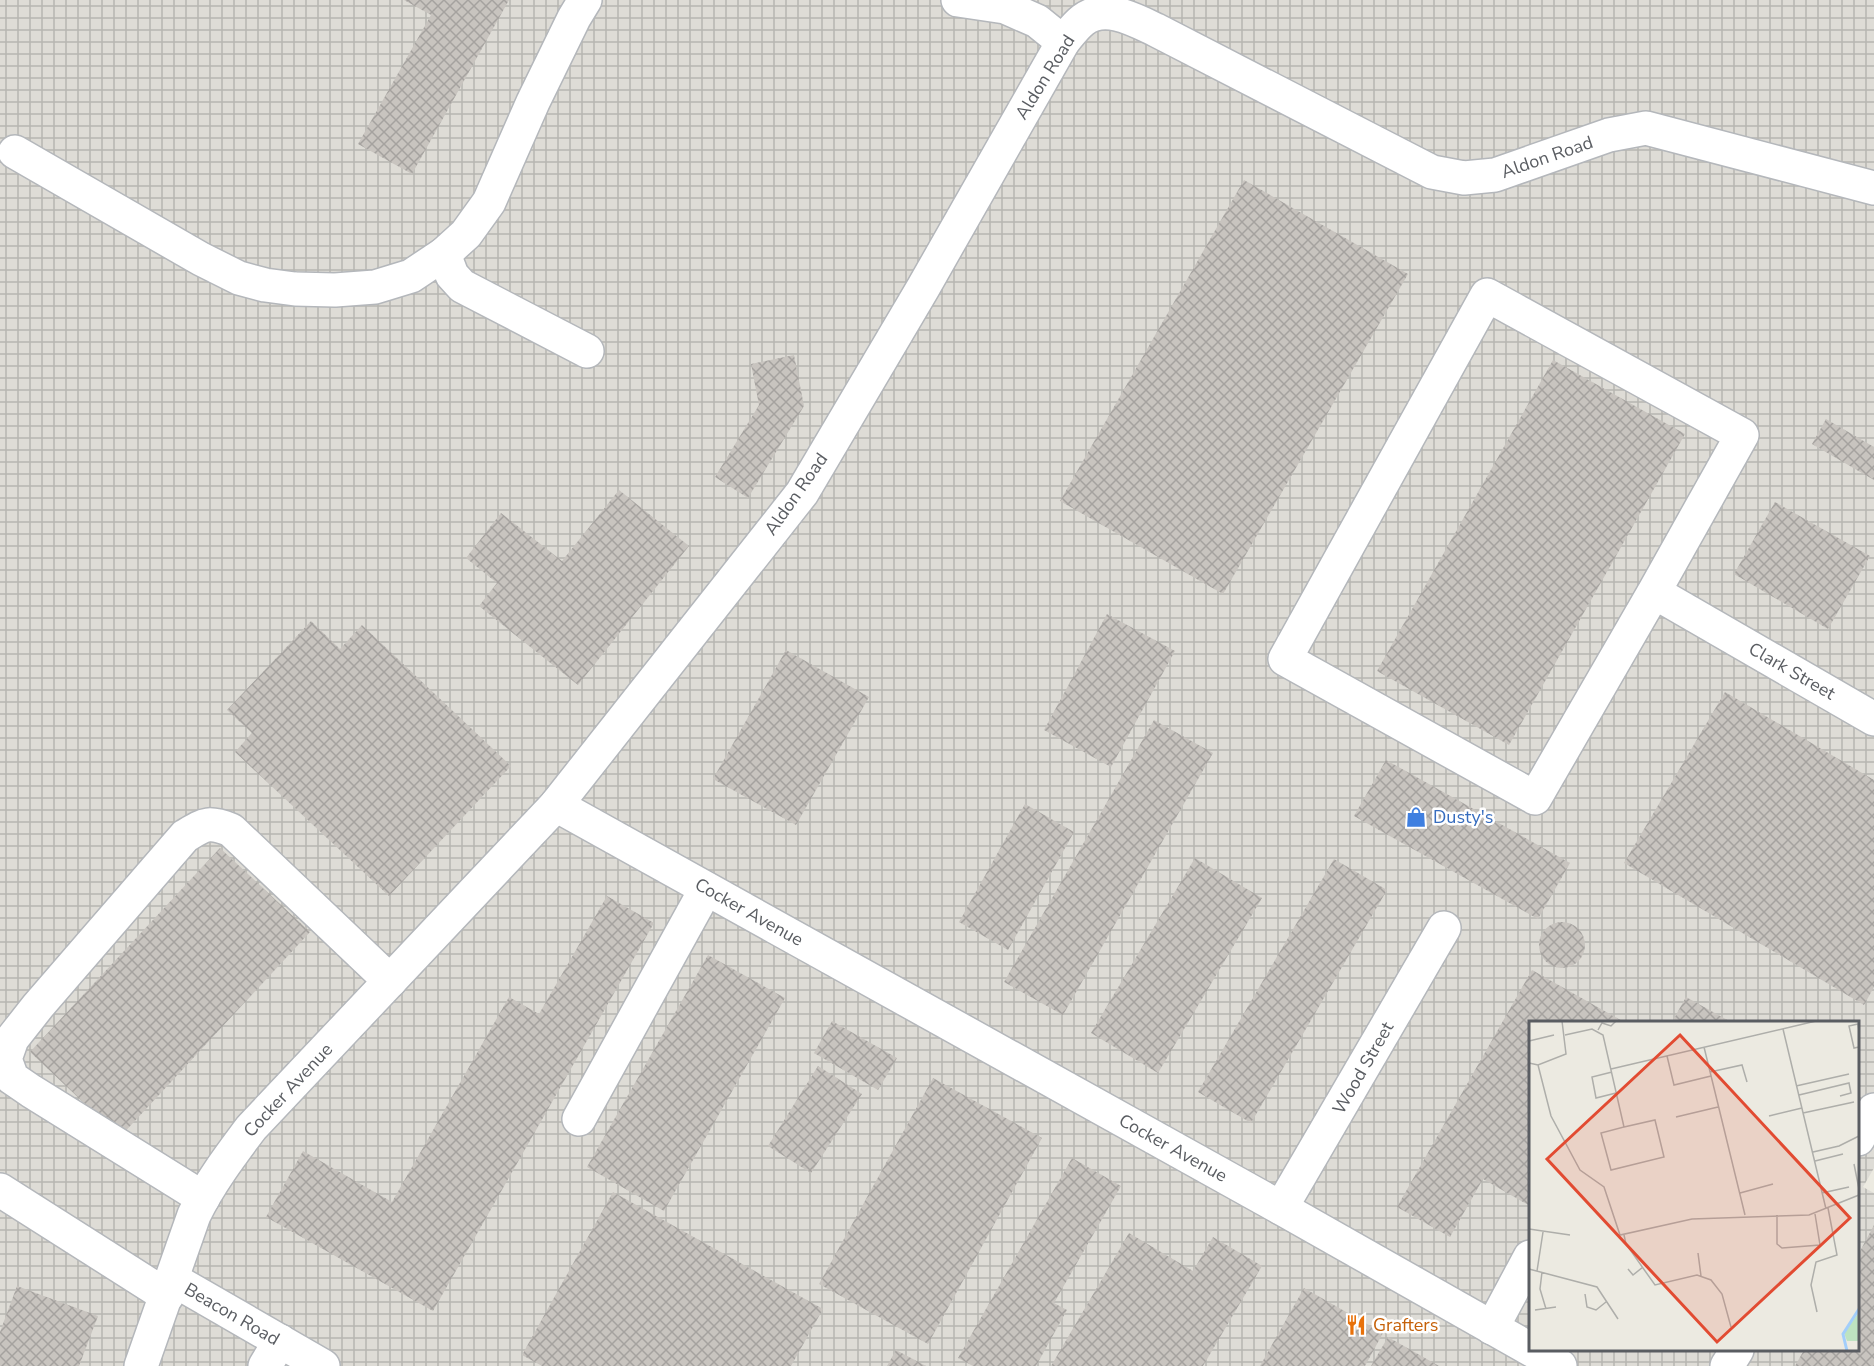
<svg xmlns="http://www.w3.org/2000/svg" width="1874" height="1366" font-family="'Nunito Sans',sans-serif">
  <style>
    .industrial { fill: url(#industrial-grid); fill-rule: evenodd }
    .building { fill: url(#building-cross-hatch) }
    .lines { fill: none; stroke-linecap: round; stroke-linejoin: round }
    .minor-casing { stroke: #b4b7bb; stroke-width: 36 }
    .minor { stroke: #fff; stroke-width: 33 }
    .labels { text-anchor: middle; stroke-width: 5; stroke-linejoin: round; paint-order: stroke }
    .street-label { font-size: 18px; fill: #5a5d62; stroke: #fff }
    .shop-label { font-size: 18px; fill: #366cbe; stroke: #fff; text-anchor: start }
    .food-label { font-size: 18px; fill: #c56008; stroke: #fff; text-anchor: start }
    .inset-river { fill: none; stroke: #a2cefb; stroke-width: 3 }
    .inset-road { fill: none; stroke: #aeaeaa; stroke-width: 1.5 }
    .view { fill: #e24b32; fill-opacity: 0.15; stroke: #e24b32; stroke-width: 3 }
    .inset-edge { fill: none; stroke: #5a5d62; stroke-width: 3 }
  </style>
  <defs>
    <pattern id="industrial-grid" width="8" height="8" patternUnits="userSpaceOnUse" patternTransform="scale(1.5)"><rect width="8" height="8" fill="#dedcd6"/><path d="M0 4h8M4 0v8" fill="none" stroke="#b7b6b1"/></pattern>
    <pattern id="building-cross-hatch" width="8" height="8" patternUnits="userSpaceOnUse" patternTransform="scale(1.5)"><rect width="8" height="8" fill="#c8c4bf"/><path d="M0 0l8 8M0 8l8-8" fill="none" stroke="#a5a29f"/></pattern>
  </defs>
  <rect width="100%" height="100%" fill="#eceae1"/>
  <path class="industrial" d="M0,0H1874V1168L1863,1187L1874,1193V1366H0ZM1530,1022H1858V1350H1530Z"/>
  <g class="building">
    <polygon points="404,0 509,0 412,174 358,144 431,15"/>
    <polygon points="1244,180 1408,274 1223,594 1060,501"/>
    <polygon points="794,355 804,406 748,498 715,477 759,405 751,364"/>
    <polygon points="1553,360 1685,434 1509,745 1377,671"/>
    <polygon points="1826,419 1874,447 1874,480 1812,444"/>
    <polygon points="619,490 689,546 578,685 479,606 497,583 466,558 501,513 562,561"/>
    <polygon points="1775,502 1870,556 1828,629 1734,574"/>
    <polygon points="1107,614 1175,651 1111,767 1044,730"/>
    <polygon points="311,621 340,649 362,625 511,766 389,896 235,752 252,733 227,710"/>
    <polygon points="786,650 869,697 796,825 713,779"/>
    <polygon points="1725,692 1874,780 1874,987 1864,1005 1624,863"/>
    <polygon points="1154,720 1213,753 1063,1015 1004,982"/>
    <polygon points="1386,760 1570,863 1538,919 1354,816"/>
    <polygon points="1025,804 1074,832 1008,950 959,922"/>
    <polygon points="220,848 310,932 120,1137 30,1052"/>
    <polygon points="1195,858 1262,898 1158,1073 1091,1033"/>
    <polygon points="1334,859 1387,890 1251,1123 1198,1092"/>
    <polygon points="607,896 654,923 433,1311 266,1217 303,1151 392,1202 509,997 539,1014"/>
    <circle cx="1562" cy="945" r="23"/>
    <polygon points="708,955 785,998 664,1211 587,1167"/>
    <polygon points="1532,970 1624,1022 1530,1022 1530,1206 1483,1179 1450,1237 1397,1207"/>
    <polygon points="1686,997 1731,1022 1672,1022"/>
    <polygon points="832,1021 897,1058 878,1090 814,1053"/>
    <polygon points="818,1066 862,1094 811,1173 768,1146"/>
    <polygon points="933,1078 1042,1138 928,1344 819,1284"/>
    <polygon points="1072,1158 1121,1186 1054,1303 1067,1310 1036,1366 973,1366 958,1358"/>
    <polygon points="613,1192 823,1309 791,1366 542,1366 522,1355"/>
    <polygon points="1874,1225 1874,1366 1795,1366 1804,1350 1858,1350 1858,1255"/>
    <polygon points="1129,1233 1193,1271 1213,1237 1262,1266 1203,1366 1051,1366"/>
    <polygon points="17,1286 98,1316 79,1366 0,1366 0,1332"/>
    <polygon points="1304,1288 1383,1333 1365,1366 1260,1366"/>
    <polygon points="1388,1337 1439,1366 1371,1366"/>
    <polygon points="896,1350 926,1366 887,1366"/>
  </g>
  <g class="lines">
    <g class="minor-casing">
      <g id="minor">
        <polyline points="958,0 1005,7 1037,21 1063,42"/>
        <polyline points="15,152 201,259 239,278 265,285 295,289 335,290 375,287 411,276 444,254 466,234 489,202 533,102 574,18 585,0"/>
        <polyline points="444,254 452,275 462,286 587,351"/>
        <polyline points="1654,592 1535,798 1285,659 1487,295 1742,435 1654,592 1874,719"/>
        <polyline points="556,805 1281,1208 1560,1366"/>
        <polyline points="579,1119 706,889"/>
        <polyline points="1858,1139 1874,1110"/>
        <polyline points="0,1190 167,1296"/>
        <path d="M203,1198L31,1091L12,1078L5,1059L12,1039L38,1006L185,836C205,824 208,821 231,830L390,981"/>
        <polyline points="1281,1208 1444,928"/>
        <polyline points="172,1279 323,1366"/>
        <polyline points="1492,1328 1530,1257"/>
        <path d="M141,1366L194,1215C209,1184 230,1156 251,1128L556,805L802,493L923,288L1063,42C1069,35 1075,26 1083,20C1105,3 1135,20 1156,30L1432,172L1464,178L1495,175L1609,135L1646,128L1874,188"/>
        <polyline points="265,1366 280,1341"/>
        <polyline points="1727,1366 1737,1350"/>
      </g>
    </g>
    <use href="#minor" class="minor"/>
  </g>
  <defs>
    <g id="shop-bare" transform="scale(1.62)"><path d="M-5-2.5h2.3a2.7 3.5 0 0 1 5.4 0H5L5.5 6h-11ZM-1.5-2.5h3a1.5 2.3 0 0 0-3 0Z" fill="#3f7fe0" stroke="#fff" stroke-width="2.5" paint-order="stroke"/></g>
    <g id="restaurant-bare" transform="scale(1.62)"><path d="M-5-6h1v4h1v-4h1v4h1v-4h1v5L-1.5 .5V6h-2V.5L-5-1ZM5-6V6H3V1.5H1.5Q1.5-4 5-6Z" fill="#e8710a" stroke="#fff" stroke-width="2.5" paint-order="stroke"/></g>
  </defs>
  <g fill-rule="evenodd">
    <use href="#shop-bare" x="1416" y="817"/>
    <use href="#restaurant-bare" x="1356" y="1325"/>
  </g>
  <g class="labels">
    <g class="street-label">
      <text transform="translate(1045 77) rotate(-58)" y="6">Aldon Road</text>
      <text transform="translate(1547 157) rotate(-19)" y="6">Aldon Road</text>
      <text transform="translate(796 494) rotate(-55)" y="6">Aldon Road</text>
      <text transform="translate(1792 671) rotate(30)" y="6">Clark Street</text>
      <text transform="translate(749 912) rotate(29)" y="6">Cocker Avenue</text>
      <text transform="translate(1363 1068) rotate(-60)" y="6">Wood Street</text>
      <text transform="translate(288 1090) rotate(-47)" y="6">Cocker Avenue</text>
      <text transform="translate(1173 1148) rotate(29)" y="6">Cocker Avenue</text>
      <text transform="translate(232 1314) rotate(30)" y="6">Beacon Road</text>
    </g>
    <g class="shop-label">
      <text x="1433" y="823">Dusty's</text>
    </g>
    <g class="food-label">
      <text x="1373" y="1331">Grafters</text>
    </g>
  </g>
  <g transform="translate(1529 1021)">
    <rect width="330" height="330" fill="#eceae1"/>
    <path d="M330,291V320H318L315,312Z" fill="#bee3c1"/>
    <path class="inset-river" d="M318,330L314,313L330,288"/>
    <path class="inset-road" d="M254,8L297,188M69,9L73,2L82,5L87,0M330,10L329,3L320,5L325,27L330,26M36,14L63,8L74,14L95,106L72,112L82,149L135,136L126,99L95,106M0,20L25,14M175,26L216,194M138,35L145,64L182,55M0,42L9,44L37,33L33,0M9,44L22,95L51,149L75,166L91,214L163,198L280,194L330,174M82,48L287,0M83,51L63,56L67,77L87,72M181,51L213,44L218,61M267,65L320,53M270,74L320,62L322,72L311,75M274,92L325,81M240,95L273,87M147,96L189,86M284,131L310,125L330,115M286,140L314,133M325,143L330,168M211,172L244,163M293,172L320,166M248,194V223L253,227L291,224L286,193M0,208L41,214M95,214L97,223L126,264L168,254L182,259L193,273L202,306M169,232L172,255M0,248L68,266L89,298M99,248L104,254L114,246M8,250L14,211M13,251L11,268L17,288M56,273L58,286L67,289L77,281M6,289L27,286M288,291L282,264L287,241L308,234L299,187"/>
    <path class="view" d="M151,14L321,197L188,321L18,138Z"/>
    <rect width="330" height="330" class="inset-edge"/>
  </g>
</svg>
